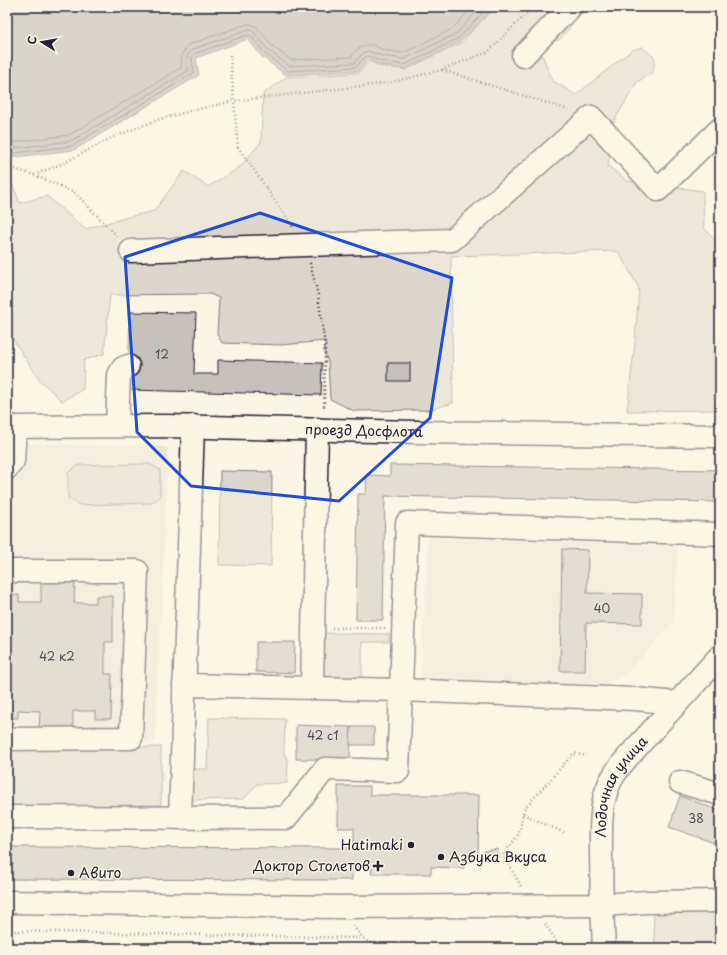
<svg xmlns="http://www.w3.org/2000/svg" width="727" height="955" font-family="'Playpen Sans',sans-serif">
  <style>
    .built { fill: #ece5d8 }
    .green { fill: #dcd6cc; stroke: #7f7c84 }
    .water { fill: #b2adab; stroke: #78757e }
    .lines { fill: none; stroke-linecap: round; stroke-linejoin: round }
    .shore { stroke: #5c5a68; stroke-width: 1 }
    .building { fill: #c6c1bb; stroke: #22223b }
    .minor-casing { stroke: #22223b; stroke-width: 25 }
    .path { stroke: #22223b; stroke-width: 2.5; stroke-dasharray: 1 3; stroke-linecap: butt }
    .minor { stroke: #fcf5e5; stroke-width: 22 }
    .marked { fill: none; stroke: #1d4ed8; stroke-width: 3; stroke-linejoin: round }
    .poi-dot { fill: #22223b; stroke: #fcf5e5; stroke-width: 1.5 }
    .labels { text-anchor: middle; stroke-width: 3; stroke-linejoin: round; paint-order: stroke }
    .number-label { font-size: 12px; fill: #4b4a5b }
    .street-label { font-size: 14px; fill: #22223b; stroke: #fcf5e5 }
    .poi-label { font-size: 14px; fill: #22223b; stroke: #fcf5e5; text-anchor: end }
  </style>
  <rect width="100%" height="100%" fill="#fcf5e5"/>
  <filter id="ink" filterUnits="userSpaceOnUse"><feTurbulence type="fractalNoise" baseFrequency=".025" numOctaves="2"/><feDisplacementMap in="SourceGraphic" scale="8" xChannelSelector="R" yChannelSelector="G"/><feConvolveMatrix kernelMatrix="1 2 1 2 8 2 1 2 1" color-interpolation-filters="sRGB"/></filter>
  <g filter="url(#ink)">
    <g class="built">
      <polygon points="7,443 167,447 168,456 155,742 7,744"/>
      <polygon points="428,538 678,546 673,622 629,671 604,685 421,678"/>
    </g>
    <g class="green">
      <polygon points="495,7 587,7 560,39 539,48 553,81 576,95 632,50 642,47 655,58 653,72 637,82 614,121 608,166 627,181 703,191 704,228 720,244 720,410 627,411 635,342 639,288 618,251 451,256 453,403 428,410 354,411 330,399 328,362 324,351 326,341 281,345 222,343 217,334 219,298 210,294 110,295 104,354 84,360 83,389 62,401 39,379 9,333 9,302 7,301 7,171 20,203 47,196 85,229 128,217 154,211 184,171 208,187 240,167 261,142 263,94 286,77 359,73 369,61 379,66 405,70 461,43"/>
      <polygon points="150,464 160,470 160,497 151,503 79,505 68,498 68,473 78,465"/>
      <polygon points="220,471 272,472 271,566 219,565"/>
      <polygon points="321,633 389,634 389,642 362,642 362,678 321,677"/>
      <polygon points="209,718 285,719 284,753 288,761 287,783 257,784 244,799 190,800 191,769 207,769"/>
      <polygon points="161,747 161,805 7,806 7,748"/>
      <polygon points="720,908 720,944 655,945 653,911"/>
    </g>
    <polygon class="water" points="7,7 494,7 461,41 405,69 379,65 368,59 359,71 286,75 262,57 248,39 196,58 199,75 74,150 7,158"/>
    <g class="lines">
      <g class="shore">
        <polyline points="7,143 69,135 181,68 182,54 188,45 244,25 250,24 257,27 272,46 291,60 351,57 359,48 367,45 374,45 383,50 403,53 452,29 473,7"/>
        <polyline points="7,149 71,141 188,71 187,57 191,50 245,31 250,30 254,32 268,50 289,66 354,63 363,53 368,51 382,56 404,59 456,34 481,7"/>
        <polyline points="7,154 72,146 194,73 192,58 194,54 247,35 251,36 265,54 288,71 356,67 365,57 368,56 380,61 405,65 459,38 488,7"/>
      </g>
    </g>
    <g class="building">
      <polygon points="130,312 196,313 194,374 218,374 218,360 322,363 321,395 128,390"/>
      <rect x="388" y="363" width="22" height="18"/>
      <polygon points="390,465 720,470 720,502 385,496 383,620 356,620 358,494 366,494 367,475 390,476"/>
      <polygon points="562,549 588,550 587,593 642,594 642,624 586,623 585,671 560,671"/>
      <polygon points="41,577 75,577 74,603 96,603 96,596 113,596 113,642 105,642 105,674 112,674 111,719 95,719 95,711 73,711 73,732 39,731 40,711 18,710 18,718 7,718 7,672 10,672 10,641 7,641 7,595 19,595 19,602 41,602"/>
      <polygon points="256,642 295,642 294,673 256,672"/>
      <polygon points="296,725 351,727 350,760 296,759"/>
      <polygon points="351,727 374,727 374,745 350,745"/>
      <polygon points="338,786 370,786 370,795 479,795 478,859 464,859 464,868 431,867 431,874 371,874 372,867 352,867 352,880 7,879 7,847 354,848 354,828 338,828"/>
      <polygon points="680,796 720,811 720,845 669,827"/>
      <polygon points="498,849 499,858 485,860 484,851"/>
    </g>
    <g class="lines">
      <g class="minor-casing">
        <g id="minor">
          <polyline points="523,56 570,7"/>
          <polyline points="131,251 452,240 591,117 658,190 720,129"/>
          <polyline points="117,426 119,375 123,368 128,366"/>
          <path id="s1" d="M7,427L166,426L415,432L720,436"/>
          <polyline points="7,468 13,461 15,427"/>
          <polyline points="7,571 137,571 131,738 7,739"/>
          <polyline points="312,688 317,429"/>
          <polyline points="676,703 635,699 401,690 407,523 720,534"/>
          <polyline points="680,782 720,794"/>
          <polyline points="7,817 286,818 325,769 398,771 401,690 184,685"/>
          <polyline points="180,818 193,426"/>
          <polyline points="7,902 336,907 601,905 647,902 720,901"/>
          <path id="s2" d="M604,948C602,916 601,884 601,852C601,835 600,817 604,800C607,783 616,770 627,758L720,656"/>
        </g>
      </g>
      <g class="path">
        <polyline points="230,55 238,147 293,227"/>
        <polyline points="442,70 569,110"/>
        <polyline points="7,170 14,169 34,175 74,192 118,237"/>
        <polyline points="34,175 64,163 111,138 160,119 198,109 234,101 388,83 441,70 488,52 533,7"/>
        <polyline points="310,263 318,295 325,346 324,409"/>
        <polyline points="332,628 385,628"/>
        <polyline points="523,814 565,833"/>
        <polyline points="521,886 503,855 519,834 524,809 574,753 587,756"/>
        <polyline points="545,924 561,948"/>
        <polyline points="353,926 363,938 372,944 575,948"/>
        <polyline points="7,931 363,938"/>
      </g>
      <use href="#minor" class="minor"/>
    </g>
  </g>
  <path d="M0 0H727V955H0ZM260,213L452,278L430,418L339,501L191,486L137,432L125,257Z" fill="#fcf5e5" fill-opacity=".55" fill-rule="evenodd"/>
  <path class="marked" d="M260,213L452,278L430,418L339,501L191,486L137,432L125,257Z"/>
  <g class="poi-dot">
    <circle cx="411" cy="845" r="4"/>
    <circle cx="441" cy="857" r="4"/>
    <path d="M376 860h4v4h4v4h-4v4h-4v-4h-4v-4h4z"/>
    <circle cx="71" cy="873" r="4"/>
  </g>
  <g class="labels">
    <g class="number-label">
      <text x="162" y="359">12</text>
      <text x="602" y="613">40</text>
      <text x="57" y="661">42 к2</text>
      <text x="323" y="740">42 с1</text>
      <text x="696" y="823">38</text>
    </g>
    <g class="street-label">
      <text dy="5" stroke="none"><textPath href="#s1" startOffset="357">проезд Досфлота</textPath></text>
      <text dy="5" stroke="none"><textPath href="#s2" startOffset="167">Лодочная улица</textPath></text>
    </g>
    <g class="poi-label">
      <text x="403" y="850">Hatimaki</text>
      <text x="449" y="862" text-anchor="start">Азбука Вкуса</text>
      <text x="370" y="871">Доктор Столетов</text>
      <text x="79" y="878" text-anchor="start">Авито</text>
    </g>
  </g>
  <rect width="727" height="955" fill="none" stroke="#fcf5e5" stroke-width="24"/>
  <rect x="12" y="12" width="703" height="931" fill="none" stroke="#22223b" stroke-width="1.5" filter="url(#ink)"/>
  <g transform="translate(42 42) rotate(281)" stroke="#fcf5e5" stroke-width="3" paint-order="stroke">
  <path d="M0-3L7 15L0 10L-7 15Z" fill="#22223b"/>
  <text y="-6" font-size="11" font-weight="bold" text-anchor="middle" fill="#22223b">С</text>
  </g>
</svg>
